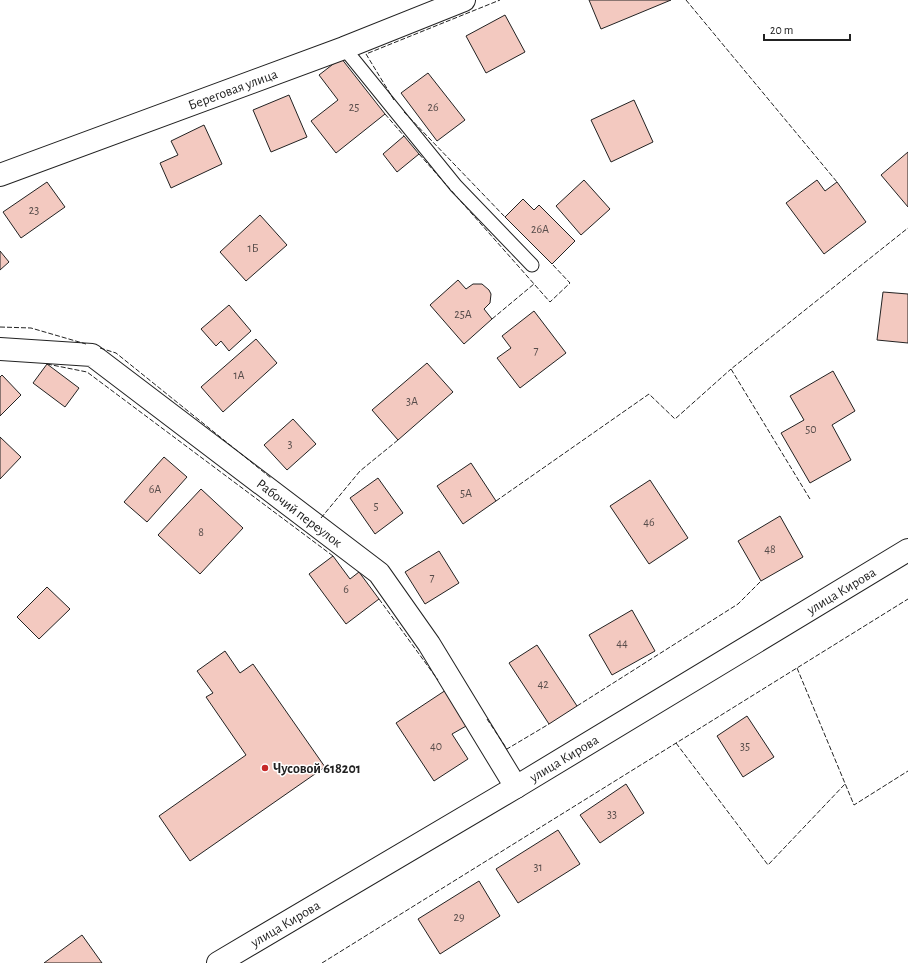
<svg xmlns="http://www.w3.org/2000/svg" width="908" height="963" font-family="'Alegreya Sans',sans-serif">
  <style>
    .building { fill: #f3c9c0; stroke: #222 }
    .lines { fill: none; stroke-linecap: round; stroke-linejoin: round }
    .service-casing { stroke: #222; stroke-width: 15 }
    .minor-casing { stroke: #222; stroke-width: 24 }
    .tertiary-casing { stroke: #222; stroke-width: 24 }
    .service { stroke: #fff; stroke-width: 13 }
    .minor { stroke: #fff; stroke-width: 22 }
    .tertiary { stroke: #fff; stroke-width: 22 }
    .fence { stroke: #222; stroke-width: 1; stroke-dasharray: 5 2; stroke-linecap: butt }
    .poi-dot { fill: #c62828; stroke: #fff; stroke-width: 1.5 }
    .labels { text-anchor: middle; stroke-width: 3; stroke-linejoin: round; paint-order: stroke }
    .number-label { font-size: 12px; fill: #564c4a }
    .street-label { font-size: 14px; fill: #222; stroke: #fff }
    .poi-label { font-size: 14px; font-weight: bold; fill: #222; stroke: #fff; text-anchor: start }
  </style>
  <rect width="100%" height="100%" fill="#fff"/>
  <g class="building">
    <polygon points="589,0 671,0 601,29"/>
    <polygon points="505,15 525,52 486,73 466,36"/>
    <polygon points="341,58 385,114 336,153 311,121 338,100 319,75"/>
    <polygon points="428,73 465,120 437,141 401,93"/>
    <polygon points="289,95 307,137 271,152 253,110"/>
    <polygon points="634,100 653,142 611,162 591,120"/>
    <polygon points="204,125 222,164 171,188 160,163 178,155 171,141"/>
    <polygon points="404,136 419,154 397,172 383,154"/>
    <polygon points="908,152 908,207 881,175"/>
    <polygon points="584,180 610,209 581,235 556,206"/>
    <polygon points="817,180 825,191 837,182 866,222 824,254 786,203"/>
    <polygon points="47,182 65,207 21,238 3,212"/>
    <polygon points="523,199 534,210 539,205 575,241 552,264 505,217"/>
    <polygon points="260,215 287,245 246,281 220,252"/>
    <polygon points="0,251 9,262 0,270"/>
    <polygon points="458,280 466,289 473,284 482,284 489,290 491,294 490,303 484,309 492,319 464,344 430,305"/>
    <polygon points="883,292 908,294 908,343 877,340"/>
    <polygon points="229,305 251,331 229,351 221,341 216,346 201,329"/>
    <polygon points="534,311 566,353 520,388 497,358 511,348 502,336"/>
    <polygon points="256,339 277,363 223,412 201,387"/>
    <polygon points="427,363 453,392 398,440 372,410"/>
    <polygon points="47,364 79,388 65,407 33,383"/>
    <polygon points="833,371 855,411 832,425 851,460 810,483 781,433 804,420 790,396"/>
    <polygon points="2,375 21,395 0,416 0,377"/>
    <polygon points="293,419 316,444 287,470 264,445"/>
    <polygon points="0,437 21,457 0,479"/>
    <polygon points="164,457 187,477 147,522 124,502"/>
    <polygon points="471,463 496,501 463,524 437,486"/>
    <polygon points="378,478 403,513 375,534 350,498"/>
    <polygon points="650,480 688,538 649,564 610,506"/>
    <polygon points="201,489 243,528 200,574 158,535"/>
    <polygon points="780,516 803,557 761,581 738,541"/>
    <polygon points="439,551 459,583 425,604 405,572"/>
    <polygon points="333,556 350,579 359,572 379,599 346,624 309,574"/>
    <polygon points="47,587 70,609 39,639 17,617"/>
    <polygon points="632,610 655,651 612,675 589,635"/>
    <polygon points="537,645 577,706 549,724 509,663"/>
    <polygon points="225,651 240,673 253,664 325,767 190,861 159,816 246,755 206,697 213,693 197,671"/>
    <polygon points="446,690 468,725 452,734 468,759 434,781 396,723"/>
    <polygon points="747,716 774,757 743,777 717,736"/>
    <polygon points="626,784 644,813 600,843 580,815"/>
    <polygon points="558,830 580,864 518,903 496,869"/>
    <polygon points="479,881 500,916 440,954 418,919"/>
    <polygon points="82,935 102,963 44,963"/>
  </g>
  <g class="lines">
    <g class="service-casing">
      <polyline id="service" points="344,48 456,186 532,265"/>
    </g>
    <g class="minor-casing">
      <g id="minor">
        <path id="s1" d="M0,175L344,48L464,0"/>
        <path id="s2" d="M0,349L92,355L379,573L429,644L516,787"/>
      </g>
    </g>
    <g class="tertiary-casing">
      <g id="tertiary">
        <path id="s3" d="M218,963L516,787L908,550"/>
      </g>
    </g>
    <use href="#service" class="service"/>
    <use href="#minor" class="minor"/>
    <use href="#tertiary" class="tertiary"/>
    <g class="fence">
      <polyline points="686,0 837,182"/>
      <polyline points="394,100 366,54 500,0"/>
      <polyline points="404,112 505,217"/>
      <polyline points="385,114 404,136"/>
      <polyline points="419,154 550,302 570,283 552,264"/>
      <polyline points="492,319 534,284"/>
      <polyline points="0,327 31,328 86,344"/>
      <polyline points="100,348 116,353 271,478"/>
      <polyline points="47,364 87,372 333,556"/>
      <polyline points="810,499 731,369 908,228"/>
      <polyline points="496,501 649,394 675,419 731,369"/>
      <polyline points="321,518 360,471 398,440"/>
      <polyline points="379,599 438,680"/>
      <polyline points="797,668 854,805 908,771"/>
      <polyline points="577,706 738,604 761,581"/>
      <polyline points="487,719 507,749 549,724"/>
      <polyline points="676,743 768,865 845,784"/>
      <polyline points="322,963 908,599"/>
    </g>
  </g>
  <circle class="poi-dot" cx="265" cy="768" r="4"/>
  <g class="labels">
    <g class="number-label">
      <text x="354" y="111">25</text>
      <text x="433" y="111">26</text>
      <text x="34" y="214">23</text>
      <text x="540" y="233">26А</text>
      <text x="253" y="252">1Б</text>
      <text x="463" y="318">25А</text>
      <text x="536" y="354">7</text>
      <text x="239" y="379">1А</text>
      <text x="412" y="405">3А</text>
      <text x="811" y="433">50</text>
      <text x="290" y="448">3</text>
      <text x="155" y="493">6А</text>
      <text x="466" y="497">5А</text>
      <text x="376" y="510">5</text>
      <text x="649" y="526">46</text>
      <text x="201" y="536">8</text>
      <text x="770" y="553">48</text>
      <text x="432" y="581">7</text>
      <text x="346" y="593">6</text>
      <text x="622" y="647">44</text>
      <text x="543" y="688">42</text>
      <text x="436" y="750">40</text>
      <text x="745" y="750">35</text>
      <text x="612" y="818">33</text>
      <text x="538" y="871">31</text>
      <text x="459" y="921">29</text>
    </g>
    <g class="street-label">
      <text dy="5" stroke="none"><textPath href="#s1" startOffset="248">Береговая улица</textPath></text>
      <text dy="5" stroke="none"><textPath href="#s2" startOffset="353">Рабочий переулок</textPath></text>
      <text dy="5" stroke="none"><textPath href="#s3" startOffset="726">улица Кирова</textPath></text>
      <text dy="5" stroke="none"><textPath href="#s3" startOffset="402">улица Кирова</textPath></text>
      <text dy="5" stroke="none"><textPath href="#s3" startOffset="78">улица Кирова</textPath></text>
    </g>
    <g class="poi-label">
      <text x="273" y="773">Чусовой 618201</text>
    </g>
  </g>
  <path d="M764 34v6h86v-6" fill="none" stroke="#222222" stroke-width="2"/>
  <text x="770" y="34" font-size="12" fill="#222222" stroke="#ffffff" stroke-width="3" paint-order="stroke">20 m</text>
</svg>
